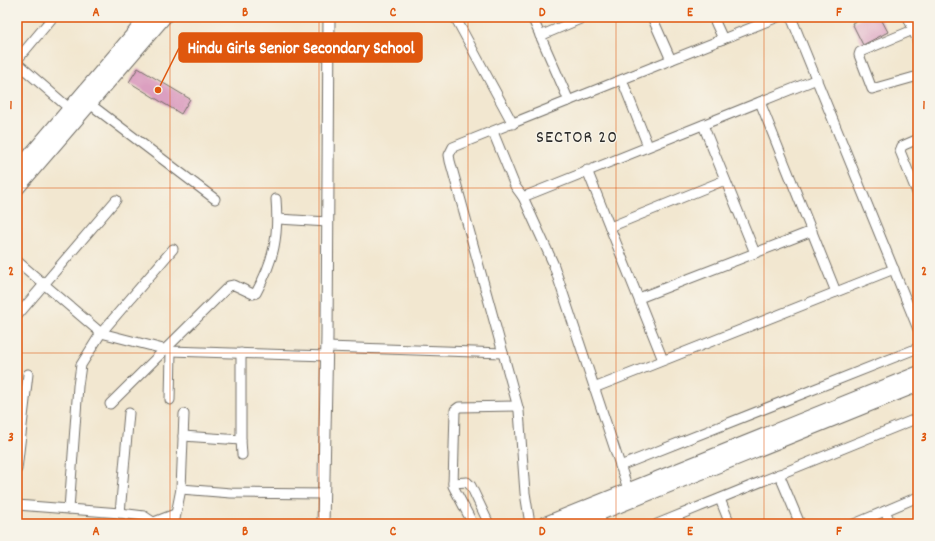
<svg xmlns="http://www.w3.org/2000/svg" width="935" height="541" font-family="Dekko,sans-serif">
  <style>
    .building { fill: #db9fc0 }
    .lines { fill: none; stroke-linecap: round; stroke-linejoin: round }
    .minor-casing { stroke: #716d65; stroke-width: 11 }
    .tertiary-casing { stroke: #716d65; stroke-width: 13 }
    .secondary-casing { stroke: #716d65; stroke-width: 15 }
    .primary-casing { stroke: #716d65; stroke-width: 16 }
    .minor { stroke: #fff; stroke-width: 9 }
    .tertiary { stroke: #fff; stroke-width: 11 }
    .secondary { stroke: #fff; stroke-width: 13 }
    .primary { stroke: #fff; stroke-width: 14 }
    .grid { fill: none; stroke: #df570e; stroke-width: 1; stroke-opacity: 0.55 }
    .labels { text-anchor: middle; stroke-width: 3; stroke-linejoin: round; paint-order: stroke }
    .quarter-label { font-size: 18px; letter-spacing: 1px; fill: #2b2b2b; stroke: #f7f3e8 }
    .leader { fill: none; stroke: #df570e; stroke-width: 1.5 }
    .callout-dot { fill: #df570e; stroke: #f7f3e8; stroke-width: 1.5 }
    .callout { fill: #df570e; stroke: #df570e; stroke-width: 1.5 }
    .callout-label { font-size: 17px; text-anchor: middle; font-weight: bold; fill: #fff }
    .neatline { fill: none; stroke: #df570e; stroke-width: 1.5 }
    .grid-label { font-size: 13px; text-anchor: middle; font-weight: bold; fill: #df570e }
  </style>
  <rect width="100%" height="100%" fill="#f7f3e8"/>
  <filter id="ink" filterUnits="userSpaceOnUse"><feTurbulence type="fractalNoise" baseFrequency=".025" numOctaves="2"/><feDisplacementMap in="SourceGraphic" scale="8" xChannelSelector="R" yChannelSelector="G"/><feConvolveMatrix kernelMatrix="1 2 1 2 8 2 1 2 1" color-interpolation-filters="sRGB"/></filter>
  <filter id="wash" filterUnits="userSpaceOnUse"><feTurbulence type="fractalNoise" baseFrequency=".012" numOctaves="4" result="noise"/><feDisplacementMap in="SourceGraphic" scale="16" xChannelSelector="R" yChannelSelector="G"/><feGaussianBlur stdDeviation="0.9" result="paint"/><feColorMatrix in="noise" values="0 0 0 0 0 0 0 0 0 0 0 0 0 0 0 0 0 1.4 0 .05"/><feComposite in="paint" operator="in"/></filter>
  <g filter="url(#wash)">
    <rect width="100%" height="100%" fill="#f2e7d0"/>
    <g id="blocks">
      <g class="building">
        <polygon points="864,17 880,17 888,32 863,45 852,23"/>
        <polygon points="138,68 190,99 181,114 129,82"/>
      </g>
    </g>
  </g>
  <g filter="url(#ink)">
    <use href="#blocks" fill-opacity="0" stroke="#716d65" stroke-width="1"/>
    <g class="lines">
      <g class="minor-casing">
        <g id="minor">
          <polyline points="455,17 513,124"/>
          <polyline points="532,17 569,101"/>
          <polyline points="652,17 671,60"/>
          <polyline points="713,17 723,39"/>
          <polyline points="791,17 918,329"/>
          <polyline points="908,17 918,42"/>
          <polyline points="913,30 860,52 859,55 872,89 918,76"/>
          <polyline points="540,36 585,17"/>
          <polyline points="17,60 53,17"/>
          <polyline points="17,63 70,109"/>
          <polyline points="622,80 648,146"/>
          <polyline points="86,101 215,199"/>
          <polyline points="760,102 836,292"/>
          <polyline points="703,125 755,253"/>
          <polyline points="493,132 515,186 523,197 553,263 630,495"/>
          <polyline points="918,139 902,146 900,151 918,195"/>
          <polyline points="587,170 663,360"/>
          <polyline points="523,197 817,79"/>
          <polyline points="278,219 328,222"/>
          <polyline points="610,227 725,180"/>
          <polyline points="17,261 101,333 171,351 327,356"/>
          <polyline points="639,298 812,231"/>
          <polyline points="17,316 116,200"/>
          <polyline points="327,347 503,353"/>
          <polyline points="241,353 241,440 242,455"/>
          <polyline points="594,388 894,269"/>
          <polyline points="170,400 171,351"/>
          <path d="M110,404L229,286L234,285L253,294L256,293C274,260 279,236 276,199"/>
          <polyline points="183,436 241,440"/>
          <polyline points="620,466 918,348"/>
          <polyline points="17,469 28,374"/>
          <polyline points="779,474 800,524"/>
          <polyline points="453,483 467,482 471,486 489,524"/>
          <polyline points="181,489 231,493 324,494"/>
          <polyline points="720,499 730,524"/>
          <polyline points="17,505 120,513 144,516 153,522"/>
          <polyline points="597,508 602,524"/>
          <polyline points="69,509 78,386 81,365 101,333 173,249"/>
          <polyline points="885,511 891,524"/>
          <polyline points="120,513 129,413"/>
          <polyline points="149,524 175,514"/>
          <polyline points="174,524 181,489 184,414"/>
          <polyline points="473,524 453,486 455,410 459,407 517,406"/>
          <polyline points="530,524 525,493 519,411 450,161 449,155 453,147 778,17"/>
          <polyline points="657,524 918,418"/>
          <polyline points="854,524 918,497"/>
        </g>
      </g>
      <g class="tertiary-casing">
        <polyline id="tertiary" points="323,524 327,337 329,17"/>
      </g>
      <g class="secondary-casing">
        <g id="secondary">
          <polyline points="544,524 918,373"/>
          <polyline points="574,524 918,385"/>
        </g>
      </g>
      <g class="primary-casing">
        <g id="primary">
          <polyline points="17,171 148,17"/>
          <polyline points="17,188 164,17"/>
        </g>
      </g>
      <use href="#minor" class="minor"/>
      <use href="#tertiary" class="tertiary"/>
      <use href="#secondary" class="secondary"/>
      <use href="#primary" class="primary"/>
    </g>
  </g>
  <path class="grid" d="M170,17V524M319,17V524M468,17V524M616,17V524M764,17V524M17,188H918M17,353H918"/>
  <g class="labels">
    <g class="quarter-label">
      <text x="577" y="142">SECTOR 20</text>
    </g>
  </g>
  <path class="leader" d="M158 90L179 48"/>
  <circle class="callout-dot" cx="158" cy="90" r="4"/>
  <rect class="callout" x="179" y="33" width="243" height="29" rx="4"/>
  <g class="callout-label">
    <text x="301" y="53">Hindu Girls Senior Secondary School</text>
  </g>
  <rect width="935" height="541" fill="none" stroke="#f7f3e8" stroke-width="44"/>
  <rect x="22" y="22" width="891" height="497" class="neatline"/>
  <g class="grid-label">
    <text x="96" y="16">A</text>
    <text x="245" y="16">B</text>
    <text x="393" y="16">C</text>
    <text x="542" y="16">D</text>
    <text x="690" y="16">E</text>
    <text x="839" y="16">F</text>
    <text x="11" y="109">1</text>
    <text x="924" y="109">1</text>
    <text x="11" y="275">2</text>
    <text x="924" y="275">2</text>
    <text x="11" y="441">3</text>
    <text x="924" y="441">3</text>
    <text x="96" y="535">A</text>
    <text x="245" y="535">B</text>
    <text x="393" y="535">C</text>
    <text x="542" y="535">D</text>
    <text x="690" y="535">E</text>
    <text x="839" y="535">F</text>
  </g>
</svg>
